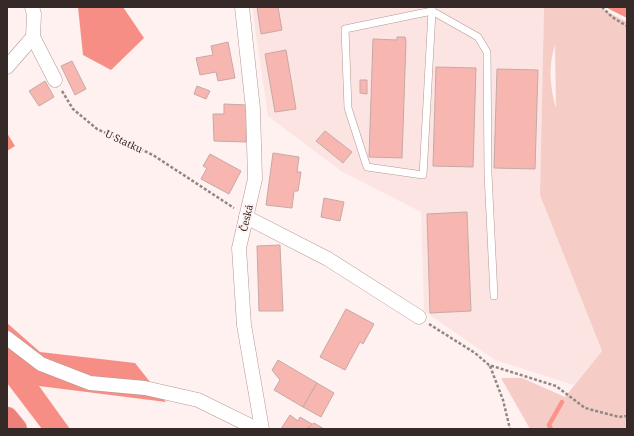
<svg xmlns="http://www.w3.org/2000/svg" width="634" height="436" font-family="'Noto Serif',serif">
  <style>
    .built { fill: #fce4e2 }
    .green { fill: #f6ccc7; fill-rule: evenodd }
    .forest { fill: #f68e86 }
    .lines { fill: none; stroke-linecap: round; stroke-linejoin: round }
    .stream { stroke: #fb938a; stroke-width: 4.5 }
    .building { fill: #f7b7b0; stroke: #c6a9a6 }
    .service-casing { stroke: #b49895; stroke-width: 8 }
    .minor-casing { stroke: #b49895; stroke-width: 15 }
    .trunk-casing { stroke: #d3d0d0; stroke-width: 23 }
    .path { stroke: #928685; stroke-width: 2.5; stroke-dasharray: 3 2; stroke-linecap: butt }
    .service { stroke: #fff; stroke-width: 7 }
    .minor { stroke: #fff; stroke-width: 14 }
    .trunk { stroke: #ee807b; stroke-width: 22 }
    .labels { text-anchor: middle; stroke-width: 3.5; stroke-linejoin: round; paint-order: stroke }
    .street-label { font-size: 10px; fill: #362a29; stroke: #fef1f0 }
  </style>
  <rect width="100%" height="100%" fill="#fef1f0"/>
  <polygon class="built" points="252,7 544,7 540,195 602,351 574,385 495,360 424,311 421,212 341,171 268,116"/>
  <path class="green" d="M544,7H598L627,22V429H530L501,378H522L565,397L602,351L540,195ZM555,45L556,108C550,88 548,66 555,45Z"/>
  <g class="forest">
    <polygon points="78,7 123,7 144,38 111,70 83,55"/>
    <polygon points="607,7 627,7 627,18 609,9"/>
    <polygon points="7,133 15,146 7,151"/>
    <polygon points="7,323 40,352 135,363 166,402 39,386 70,429 42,429 7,383"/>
  </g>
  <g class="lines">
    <polyline class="stream" points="551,429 549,425 562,402"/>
  </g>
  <g class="building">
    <polygon points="257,7 278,7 282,30 261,34"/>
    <polygon points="397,37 405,37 406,41 402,158 369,157 373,39 397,40"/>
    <polygon points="228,42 235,78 218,81 216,72 200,75 196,58 213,55 211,46"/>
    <polygon points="286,50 296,109 275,112 265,54"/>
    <polygon points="72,61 86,89 75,95 61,66"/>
    <polygon points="436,67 476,68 473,167 433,166"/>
    <polygon points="497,69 538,70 535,169 494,168"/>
    <polygon points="360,80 367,80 367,94 360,93"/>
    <polygon points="45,81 54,97 39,106 29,91"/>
    <polygon points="197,86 210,91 206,99 194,94"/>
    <polygon points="224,104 247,105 246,142 214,141 213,114 224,114"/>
    <polygon points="325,131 352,152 343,163 316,141"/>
    <polygon points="273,153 299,157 297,172 301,172 298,191 294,191 292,208 266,205"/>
    <polygon points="210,154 241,171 229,194 201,179 207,168 203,166"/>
    <polygon points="324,198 344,202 340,221 321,217"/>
    <polygon points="467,212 471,311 430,313 427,214"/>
    <polygon points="280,245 283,311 259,311 257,246"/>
    <polygon points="346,309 374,324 363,344 360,342 345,370 320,357"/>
    <polygon points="278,360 317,383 303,407 274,390 280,380 272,370"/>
    <polygon points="317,383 334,393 321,417 303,407"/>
    <polygon points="290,415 298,421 300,417 312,424 307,429 281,429"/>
    <polygon points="314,423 324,429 307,428"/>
  </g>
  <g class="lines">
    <g class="service-casing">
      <g id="service">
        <polyline points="432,7 432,11 478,37 487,52 488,174 494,296"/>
        <polygon points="432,11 423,175 367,167 348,108 345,29"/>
      </g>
    </g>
    <g class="minor-casing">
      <g id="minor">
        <polyline points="32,7 34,14 33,37 55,80"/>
        <polyline points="242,7 253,109 255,179 239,248 244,325 262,429"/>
        <polyline points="7,67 33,37"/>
        <polyline points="246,217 328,259 419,317"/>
        <polyline points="7,338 41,364 90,383 145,388 198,400 257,429"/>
      </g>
    </g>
    <g class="trunk-casing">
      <polyline id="trunk" points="7,418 16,429"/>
    </g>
    <g class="path">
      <polyline points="602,7 612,17 627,26"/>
      <polyline points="62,91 73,109 97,129 153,155 234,208"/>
      <polyline points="429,324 475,353 489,365 556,386 585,408 619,417 627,416"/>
      <polyline points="490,366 503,400 510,429"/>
    </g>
    <use href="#service" class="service"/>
    <use href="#minor" class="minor"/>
    <use href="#trunk" class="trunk"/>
  </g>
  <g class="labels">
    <g class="street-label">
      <text transform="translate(124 141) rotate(25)" y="4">U Statku</text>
      <text transform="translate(246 218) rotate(-77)" y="4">Česká</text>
    </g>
  </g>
  <rect width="634" height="436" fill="none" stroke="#362a29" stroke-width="16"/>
</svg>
